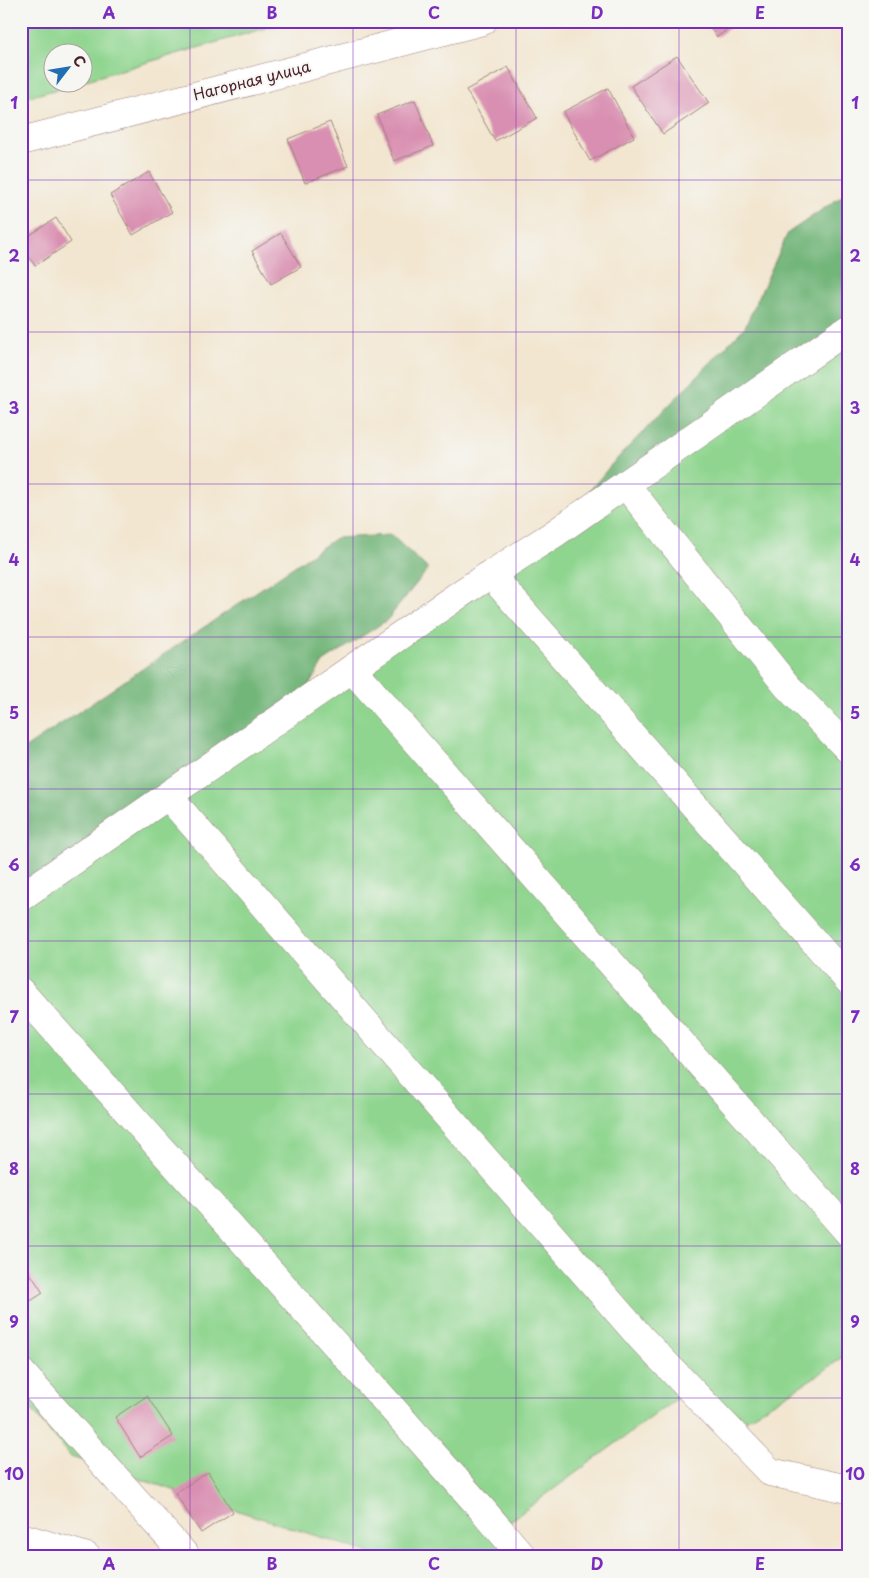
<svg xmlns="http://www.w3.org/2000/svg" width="869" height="1578" font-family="'Playpen Sans',sans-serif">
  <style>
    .green { fill: #8fd58f; stroke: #6c7a5d }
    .forest { fill: #73b67a; stroke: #5e6a52 }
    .building { fill: #d98fb1 }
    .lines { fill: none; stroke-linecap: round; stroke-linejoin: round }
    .minor-casing { stroke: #9e827e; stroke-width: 29 }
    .minor { stroke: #fff; stroke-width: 28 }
    .grid { fill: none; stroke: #7b2cbf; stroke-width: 1; stroke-opacity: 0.55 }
    .labels { text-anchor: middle; stroke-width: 4; stroke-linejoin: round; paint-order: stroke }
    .street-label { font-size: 15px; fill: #4a1f2b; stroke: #f6f6f2 }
    .neatline { fill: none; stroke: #7b2cbf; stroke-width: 2 }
    .grid-label { font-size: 16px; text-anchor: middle; font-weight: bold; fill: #7b2cbf }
  </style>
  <rect width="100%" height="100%" fill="#f6f6f2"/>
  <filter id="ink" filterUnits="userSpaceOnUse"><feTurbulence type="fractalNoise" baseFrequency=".02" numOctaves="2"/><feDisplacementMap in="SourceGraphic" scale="10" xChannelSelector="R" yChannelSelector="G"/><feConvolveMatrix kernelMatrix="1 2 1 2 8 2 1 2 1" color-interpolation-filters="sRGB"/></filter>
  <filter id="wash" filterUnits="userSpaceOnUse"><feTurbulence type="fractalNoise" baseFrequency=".0096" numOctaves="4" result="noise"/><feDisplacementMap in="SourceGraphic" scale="20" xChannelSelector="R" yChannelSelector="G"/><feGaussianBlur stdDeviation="1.12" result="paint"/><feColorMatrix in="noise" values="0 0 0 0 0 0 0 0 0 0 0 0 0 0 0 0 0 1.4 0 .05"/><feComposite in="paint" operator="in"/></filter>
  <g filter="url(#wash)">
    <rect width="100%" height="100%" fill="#f2e6d0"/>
    <g class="green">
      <polygon points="21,21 290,21 83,81 82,52 52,52 52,82 79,83 21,99"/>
      <polygon points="848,329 848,1353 821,1373 731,1429 687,1391 498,1530 506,1557 382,1557 71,1457 21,1397 21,897"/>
    </g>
    <g class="forest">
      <polygon points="848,192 848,329 554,534 611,465 745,327 788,233"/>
      <polygon points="391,535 428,569 387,620 323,662 295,708 21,897 21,751 336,538"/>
    </g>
    <g id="blocks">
      <g class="building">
        <polygon points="705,21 739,21 717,37"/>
        <polygon points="677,56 709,103 663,134 631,86"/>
        <polygon points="508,67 537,118 495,141 466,90"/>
        <polygon points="608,88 634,137 590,161 563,112"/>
        <polygon points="415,100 433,146 394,161 377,115"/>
        <polygon points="330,122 348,166 305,183 288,139"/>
        <polygon points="149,172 172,212 133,235 110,195"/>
        <polygon points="56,218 71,242 35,266 21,245 21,241"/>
        <polygon points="281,233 301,267 271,284 252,251"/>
        <polygon points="21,1259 43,1293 21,1307"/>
        <polygon points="147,1396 173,1436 140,1457 115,1417"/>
        <polygon points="208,1472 233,1512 201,1533 175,1493"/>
      </g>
    </g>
  </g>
  <g filter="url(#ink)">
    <use href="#blocks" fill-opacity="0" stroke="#9e827e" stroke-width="1"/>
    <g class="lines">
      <g class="minor-casing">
        <g id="minor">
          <polyline points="21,141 483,21"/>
          <polyline points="625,484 787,686 848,749"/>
          <polyline points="490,574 848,980"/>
          <polyline points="352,669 848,1232"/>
          <polyline points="168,796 642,1339 770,1472 848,1489"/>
          <polyline points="21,897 466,590 554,534 848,329"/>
          <polyline points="21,992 474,1500 523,1557"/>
          <polyline points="21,1372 185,1555"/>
          <polyline points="21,1537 87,1557"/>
        </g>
      </g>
      <use href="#minor" class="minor"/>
    </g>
  </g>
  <path class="grid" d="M190,21V1557M353,21V1557M516,21V1557M679,21V1557M21,180H848M21,332H848M21,484H848M21,637H848M21,789H848M21,941H848M21,1094H848M21,1246H848M21,1398H848"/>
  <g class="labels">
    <g class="street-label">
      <text transform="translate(252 81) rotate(-14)" y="5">Нагорная улица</text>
    </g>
  </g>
  <rect width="869" height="1578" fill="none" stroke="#f6f6f2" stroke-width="55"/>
  <g transform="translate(68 68) rotate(59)"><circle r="24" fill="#f6f6f2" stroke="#b1a0a2"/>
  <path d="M0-4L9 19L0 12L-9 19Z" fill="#1f6fb2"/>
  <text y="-8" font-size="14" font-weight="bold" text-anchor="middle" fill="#4a1f2b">С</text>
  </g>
  <rect x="28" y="28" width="814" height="1522" class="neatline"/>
  <g class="grid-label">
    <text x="109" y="19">A</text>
    <text x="272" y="19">B</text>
    <text x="434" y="19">C</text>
    <text x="597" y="19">D</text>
    <text x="760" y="19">E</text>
    <text x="14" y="109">1</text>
    <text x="855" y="109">1</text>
    <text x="14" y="262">2</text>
    <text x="855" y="262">2</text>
    <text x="14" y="414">3</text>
    <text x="855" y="414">3</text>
    <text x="14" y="566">4</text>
    <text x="855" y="566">4</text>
    <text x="14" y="719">5</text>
    <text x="855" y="719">5</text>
    <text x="14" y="871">6</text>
    <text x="855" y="871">6</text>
    <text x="14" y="1023">7</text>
    <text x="855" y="1023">7</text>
    <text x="14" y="1175">8</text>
    <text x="855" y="1175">8</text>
    <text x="14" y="1328">9</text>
    <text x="855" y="1328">9</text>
    <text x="14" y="1480">10</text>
    <text x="855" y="1480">10</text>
    <text x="109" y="1570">A</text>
    <text x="272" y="1570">B</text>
    <text x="434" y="1570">C</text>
    <text x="597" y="1570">D</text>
    <text x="760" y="1570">E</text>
  </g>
</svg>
